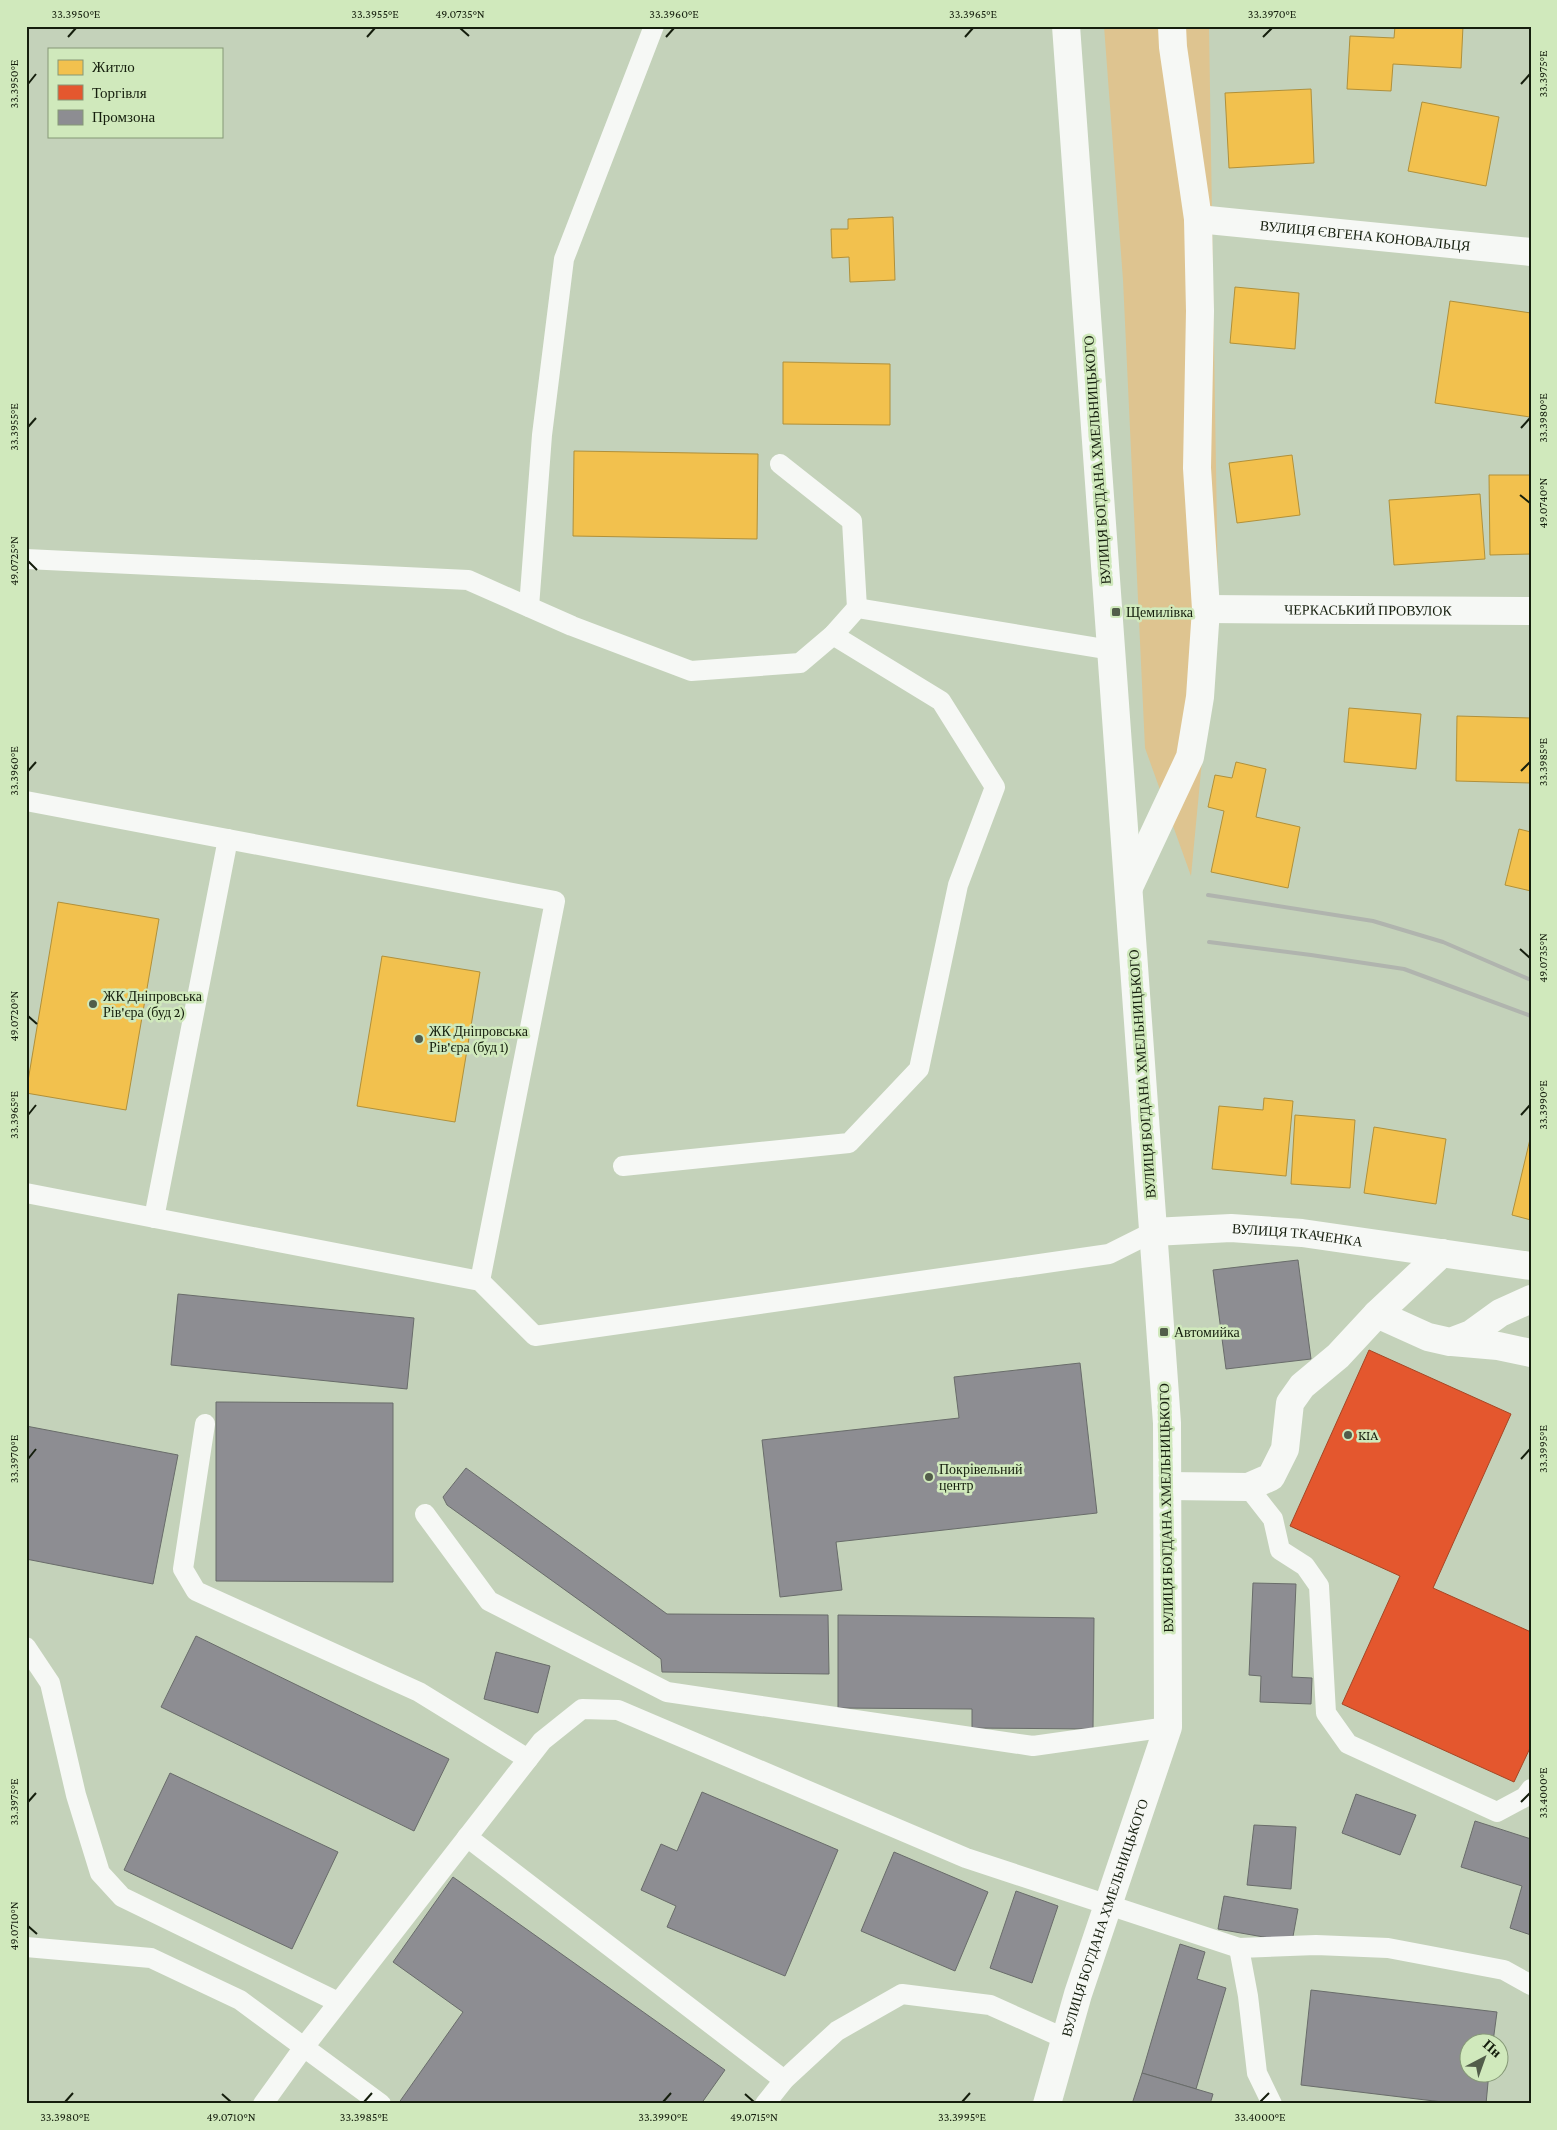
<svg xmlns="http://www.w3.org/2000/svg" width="1557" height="2130" font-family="'Crimson Pro',serif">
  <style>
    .green { fill: #dec490 }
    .homes { fill: #f2c14e; stroke: #b0903a }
    .shops { fill: #e4572e; stroke: #a64624 }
    .industry { fill: #8d8d92; stroke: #696c6a }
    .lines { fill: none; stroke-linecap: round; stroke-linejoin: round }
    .service { stroke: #f6f8f5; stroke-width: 20 }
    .minor { stroke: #f6f8f5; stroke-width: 28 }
    .secondary { stroke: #f6f8f5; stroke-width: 28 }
    .rail { stroke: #b0b4ae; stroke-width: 4 }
    .ticks { fill: none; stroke: #151e0d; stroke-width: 2 }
    .poi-dot { fill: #525d4a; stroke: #d0e9bc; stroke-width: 2 }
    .labels { text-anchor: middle; stroke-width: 5; stroke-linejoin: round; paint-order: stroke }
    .street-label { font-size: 14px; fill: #151e0d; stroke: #d0e9bc }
    .poi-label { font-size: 14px; fill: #151e0d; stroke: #d0e9bc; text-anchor: start }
    .neatline { fill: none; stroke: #151e0d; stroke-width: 2 }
    .ticks-label { font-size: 12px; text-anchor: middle; fill: #151e0d }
  </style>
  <rect width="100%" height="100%" fill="#c4d2ba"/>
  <polygon class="green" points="1104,26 1209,26 1218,593 1191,876 1145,748 1123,280"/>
  <g class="homes">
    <polygon points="1395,26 1463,26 1461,68 1393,64 1391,91 1347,89 1350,36 1394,38"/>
    <polygon points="1311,89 1314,163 1229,168 1225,93"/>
    <polygon points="1422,102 1499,117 1486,186 1408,171"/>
    <polygon points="893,217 895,280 850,282 849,257 832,258 831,229 848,229 848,219"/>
    <polygon points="1235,287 1299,293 1295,349 1230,343"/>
    <polygon points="1450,301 1531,313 1530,417 1435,403"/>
    <polygon points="783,362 890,364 890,425 783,424"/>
    <polygon points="574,451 758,454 757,539 573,536"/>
    <polygon points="1292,455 1300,515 1237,523 1229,463"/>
    <polygon points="1489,475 1531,475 1531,554 1490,555"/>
    <polygon points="1480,494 1485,559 1394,565 1389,500"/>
    <polygon points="1349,708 1421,714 1416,769 1344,762"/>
    <polygon points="1457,716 1531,718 1531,783 1456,781"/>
    <polygon points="1236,762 1266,769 1256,817 1300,827 1288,888 1211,872 1224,811 1208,807 1215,775 1232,778"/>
    <polygon points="1519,829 1531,832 1531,891 1505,885"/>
    <polygon points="58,902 159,919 126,1110 26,1093"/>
    <polygon points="382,956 480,972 455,1122 357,1106"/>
    <polygon points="1264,1098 1293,1101 1286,1176 1212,1169 1219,1106 1263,1110"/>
    <polygon points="1295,1115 1355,1120 1350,1188 1291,1184"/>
    <polygon points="1374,1127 1446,1139 1436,1204 1364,1193"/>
    <polygon points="1531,1135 1531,1220 1512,1215"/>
  </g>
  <polygon class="shops" points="1369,1350 1511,1414 1433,1588 1531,1632 1531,1746 1514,1782 1342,1704 1400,1576 1290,1526"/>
  <g class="industry">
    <polygon points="1298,1260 1311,1359 1226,1369 1213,1270"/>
    <polygon points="178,1294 414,1318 407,1389 171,1365"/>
    <polygon points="1080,1363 1097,1513 836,1542 842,1590 780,1597 762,1440 959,1418 954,1377"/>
    <polygon points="216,1402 393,1403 393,1582 216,1581"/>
    <polygon points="26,1426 178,1455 153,1584 26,1559"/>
    <polygon points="466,1468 667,1614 828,1615 829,1674 662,1672 661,1659 447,1505 443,1497"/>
    <polygon points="1253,1583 1296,1584 1292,1677 1312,1678 1311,1704 1260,1702 1261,1676 1249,1675"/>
    <polygon points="838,1615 1094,1618 1093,1729 972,1728 972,1709 838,1708"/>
    <polygon points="196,1636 449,1759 414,1831 161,1707"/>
    <polygon points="496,1652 550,1666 538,1713 484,1699"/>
    <polygon points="170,1773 338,1852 292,1949 124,1870"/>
    <polygon points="702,1792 838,1850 785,1976 667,1927 676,1906 641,1890 661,1844 677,1851"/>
    <polygon points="1356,1794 1416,1815 1400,1855 1342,1833"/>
    <polygon points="1475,1821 1531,1839 1531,1935 1510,1928 1522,1886 1461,1867"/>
    <polygon points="1254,1825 1296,1827 1291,1889 1247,1885"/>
    <polygon points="894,1852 988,1892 955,1971 861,1931"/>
    <polygon points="453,1877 725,2070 701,2104 398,2104 463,2012 393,1962"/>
    <polygon points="1016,1891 1058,1906 1032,1983 990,1968"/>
    <polygon points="1224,1896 1298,1909 1292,1942 1218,1929"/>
    <polygon points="1180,1944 1205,1952 1197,1979 1226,1988 1196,2089 1142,2073"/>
    <polygon points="1311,1990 1497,2012 1493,2042 1470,2042 1470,2072 1489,2072 1486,2104 1459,2104 1301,2085"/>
    <polygon points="1142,2073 1213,2094 1210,2104 1132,2104"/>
  </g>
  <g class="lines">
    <g class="service">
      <polyline points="780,464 852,521 857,608"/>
      <polyline points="26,559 468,580 572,626 691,671 800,663 833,635 857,608 1111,650"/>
      <polyline points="529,607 542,435 564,259 654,26"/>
      <polyline points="26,801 555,901 480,1281"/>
      <polyline points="623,1166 849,1143 919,1069 958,885 995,787 941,701 833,635"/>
      <polyline points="26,1193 480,1281 535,1336 1109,1254 1153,1232"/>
      <polyline points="154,1218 228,839"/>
      <polyline points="205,1424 183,1569 196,1591 419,1692 528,1759"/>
      <polyline points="1248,1487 1273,1519 1280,1550 1305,1566 1319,1586 1326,1713 1348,1744 1497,1812 1525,1797 1531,1789"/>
      <polyline points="425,1514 489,1601 667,1692 1033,1746 1168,1727"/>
      <polyline points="26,1647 50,1683 76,1795 100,1873 122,1897 338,2002"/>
      <polyline points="467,1837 784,2080"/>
      <polyline points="26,1947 151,1958 240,2000 381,2104"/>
      <polyline points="1239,1948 1248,1996 1257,2073 1272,2104"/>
      <polyline points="263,2104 304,2047 542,1741 582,1709 618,1710 966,1858 1239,1948 1316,1945 1388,1948 1504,1970 1531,1985"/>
      <polyline points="765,2104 784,2080 837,2031 902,1994 990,2005 1066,2039"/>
    </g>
    <g class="minor">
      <path id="s1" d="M1198,219L1531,252"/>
      <path id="s2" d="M1206,609L1531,611"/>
      <polyline points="1129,887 1190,757 1200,697 1206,609 1197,468 1200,311 1198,219 1173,47 1172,26"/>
      <path id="s3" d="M1153,1232L1231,1228L1302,1233L1531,1266"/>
      <polyline points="1377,1314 1442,1253"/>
      <polyline points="1452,1342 1498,1346 1531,1353"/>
      <polyline points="1169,1486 1248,1487 1271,1477 1285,1449 1290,1403 1302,1386 1338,1356 1377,1314 1428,1337 1450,1342 1471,1334 1500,1313 1531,1299"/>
    </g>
    <path class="secondary" id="s4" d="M1047,2104L1078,1994L1168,1727L1167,1423L1066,26"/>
    <g class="rail">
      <polyline points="1208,895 1373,921 1443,942 1531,980"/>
      <polyline points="1209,942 1311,955 1404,969 1531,1016"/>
    </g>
  </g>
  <path class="ticks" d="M460,28L469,36M68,37L76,28M367,37L375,28M666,37L674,28M965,37L973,28M1263,37L1272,28M28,84L36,74M1521,84L1530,74M28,427L36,418M1521,428L1530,418M1520,495L1530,503M28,561L37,570M28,771L36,762M1521,771L1530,762M1520,949L1530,958M28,1016L37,1024M28,1115L36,1105M1521,1115L1530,1105M28,1459L36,1449M1521,1459L1530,1449M28,1802L36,1793M1521,1802L1530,1793M28,1926L37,1934M222,2094L231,2102M745,2094L754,2102M65,2102L73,2093M364,2102L372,2093M663,2102L671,2093M962,2102L970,2093M1260,2102L1269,2093"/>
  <g class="poi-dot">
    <rect x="1111" y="607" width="10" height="10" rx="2.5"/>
    <circle cx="93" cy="1004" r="5"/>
    <circle cx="419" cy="1039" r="5"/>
    <rect x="1159" y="1327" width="10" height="10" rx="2.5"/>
    <circle cx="1348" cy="1435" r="5"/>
    <circle cx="929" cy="1477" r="5"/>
  </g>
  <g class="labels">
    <g class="street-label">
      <text dy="5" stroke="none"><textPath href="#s1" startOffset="168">ВУЛИЦЯ ЄВГЕНА КОНОВАЛЬЦЯ</textPath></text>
      <text transform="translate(1097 460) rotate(-94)" y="5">ВУЛИЦЯ БОГДАНА ХМЕЛЬНИЦЬКОГО</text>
      <text dy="5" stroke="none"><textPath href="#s2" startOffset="162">ЧЕРКАСЬКИЙ ПРОВУЛОК</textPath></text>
      <text transform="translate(1142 1074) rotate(-94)" y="5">ВУЛИЦЯ БОГДАНА ХМЕЛЬНИЦЬКОГО</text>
      <text dy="5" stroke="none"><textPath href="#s3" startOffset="145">ВУЛИЦЯ ТКАЧЕНКА</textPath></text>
      <text transform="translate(1166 1508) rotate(-91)" y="5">ВУЛИЦЯ БОГДАНА ХМЕЛЬНИЦЬКОГО</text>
      <text dy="5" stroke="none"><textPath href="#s4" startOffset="195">ВУЛИЦЯ БОГДАНА ХМЕЛЬНИЦЬКОГО</textPath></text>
    </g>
    <g class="poi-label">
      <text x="1126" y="617">Щемилівка</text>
      <text x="103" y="1001">ЖК Дніпровська<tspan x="103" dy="16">Рів'єра (буд 2)</tspan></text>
      <text x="429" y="1036">ЖК Дніпровська<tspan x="429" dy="16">Рів'єра (буд 1)</tspan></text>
      <text x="1174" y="1337">Автомийка</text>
      <text x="1358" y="1440">KIA</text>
      <text x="939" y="1474">Покрівельний<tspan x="939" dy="16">центр</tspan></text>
    </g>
  </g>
  <rect width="1557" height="2130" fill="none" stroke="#d0e9bc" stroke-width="55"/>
  <rect x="48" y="48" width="175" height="90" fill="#d0e9bc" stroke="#859876"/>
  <rect x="58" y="60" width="25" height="15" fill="#f2c14e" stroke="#859876"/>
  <text x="92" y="72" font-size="15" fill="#151e0d">Житло</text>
  <rect x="58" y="85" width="25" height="15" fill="#e4572e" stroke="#859876"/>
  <text x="92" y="98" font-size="15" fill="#151e0d">Торгівля</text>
  <rect x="58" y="110" width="25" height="15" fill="#8d8d92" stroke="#859876"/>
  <text x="92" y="122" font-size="15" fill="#151e0d">Промзона</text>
  <g transform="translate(1484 2058) rotate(41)"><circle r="24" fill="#d0e9bc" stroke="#859876"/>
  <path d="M0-4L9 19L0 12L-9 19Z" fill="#525d4a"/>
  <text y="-8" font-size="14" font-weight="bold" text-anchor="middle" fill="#151e0d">Пн</text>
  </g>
  <rect x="28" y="28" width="1502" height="2074" class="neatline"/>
  <g class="ticks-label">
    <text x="76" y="18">33.3950°E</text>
    <text x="375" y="18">33.3955°E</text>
    <text x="460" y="18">49.0735°N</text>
    <text x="674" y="18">33.3960°E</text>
    <text x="973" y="18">33.3965°E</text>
    <text x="1272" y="18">33.3970°E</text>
    <text transform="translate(1543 74) rotate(-90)" y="4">33.3975°E</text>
    <text transform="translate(14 84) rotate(-90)" y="4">33.3950°E</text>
    <text transform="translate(1543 418) rotate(-90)" y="4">33.3980°E</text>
    <text transform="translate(14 427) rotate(-90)" y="4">33.3955°E</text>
    <text transform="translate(1543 503) rotate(-90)" y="4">49.0740°N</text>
    <text transform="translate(14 561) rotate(-90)" y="4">49.0725°N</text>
    <text transform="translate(1543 762) rotate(-90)" y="4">33.3985°E</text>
    <text transform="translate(14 771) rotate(-90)" y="4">33.3960°E</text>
    <text transform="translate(1543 958) rotate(-90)" y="4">49.0735°N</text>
    <text transform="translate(14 1016) rotate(-90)" y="4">49.0720°N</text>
    <text transform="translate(1543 1105) rotate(-90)" y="4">33.3990°E</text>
    <text transform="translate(14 1115) rotate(-90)" y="4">33.3965°E</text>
    <text transform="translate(1543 1449) rotate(-90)" y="4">33.3995°E</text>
    <text transform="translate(14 1459) rotate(-90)" y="4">33.3970°E</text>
    <text transform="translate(1543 1793) rotate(-90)" y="4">33.4000°E</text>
    <text transform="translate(14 1802) rotate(-90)" y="4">33.3975°E</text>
    <text transform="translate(14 1926) rotate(-90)" y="4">49.0710°N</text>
    <text x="65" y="2121">33.3980°E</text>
    <text x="231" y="2121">49.0710°N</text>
    <text x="364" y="2121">33.3985°E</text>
    <text x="663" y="2121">33.3990°E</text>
    <text x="754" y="2121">49.0715°N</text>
    <text x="962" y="2121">33.3995°E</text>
    <text x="1260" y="2121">33.4000°E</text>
  </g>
</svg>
